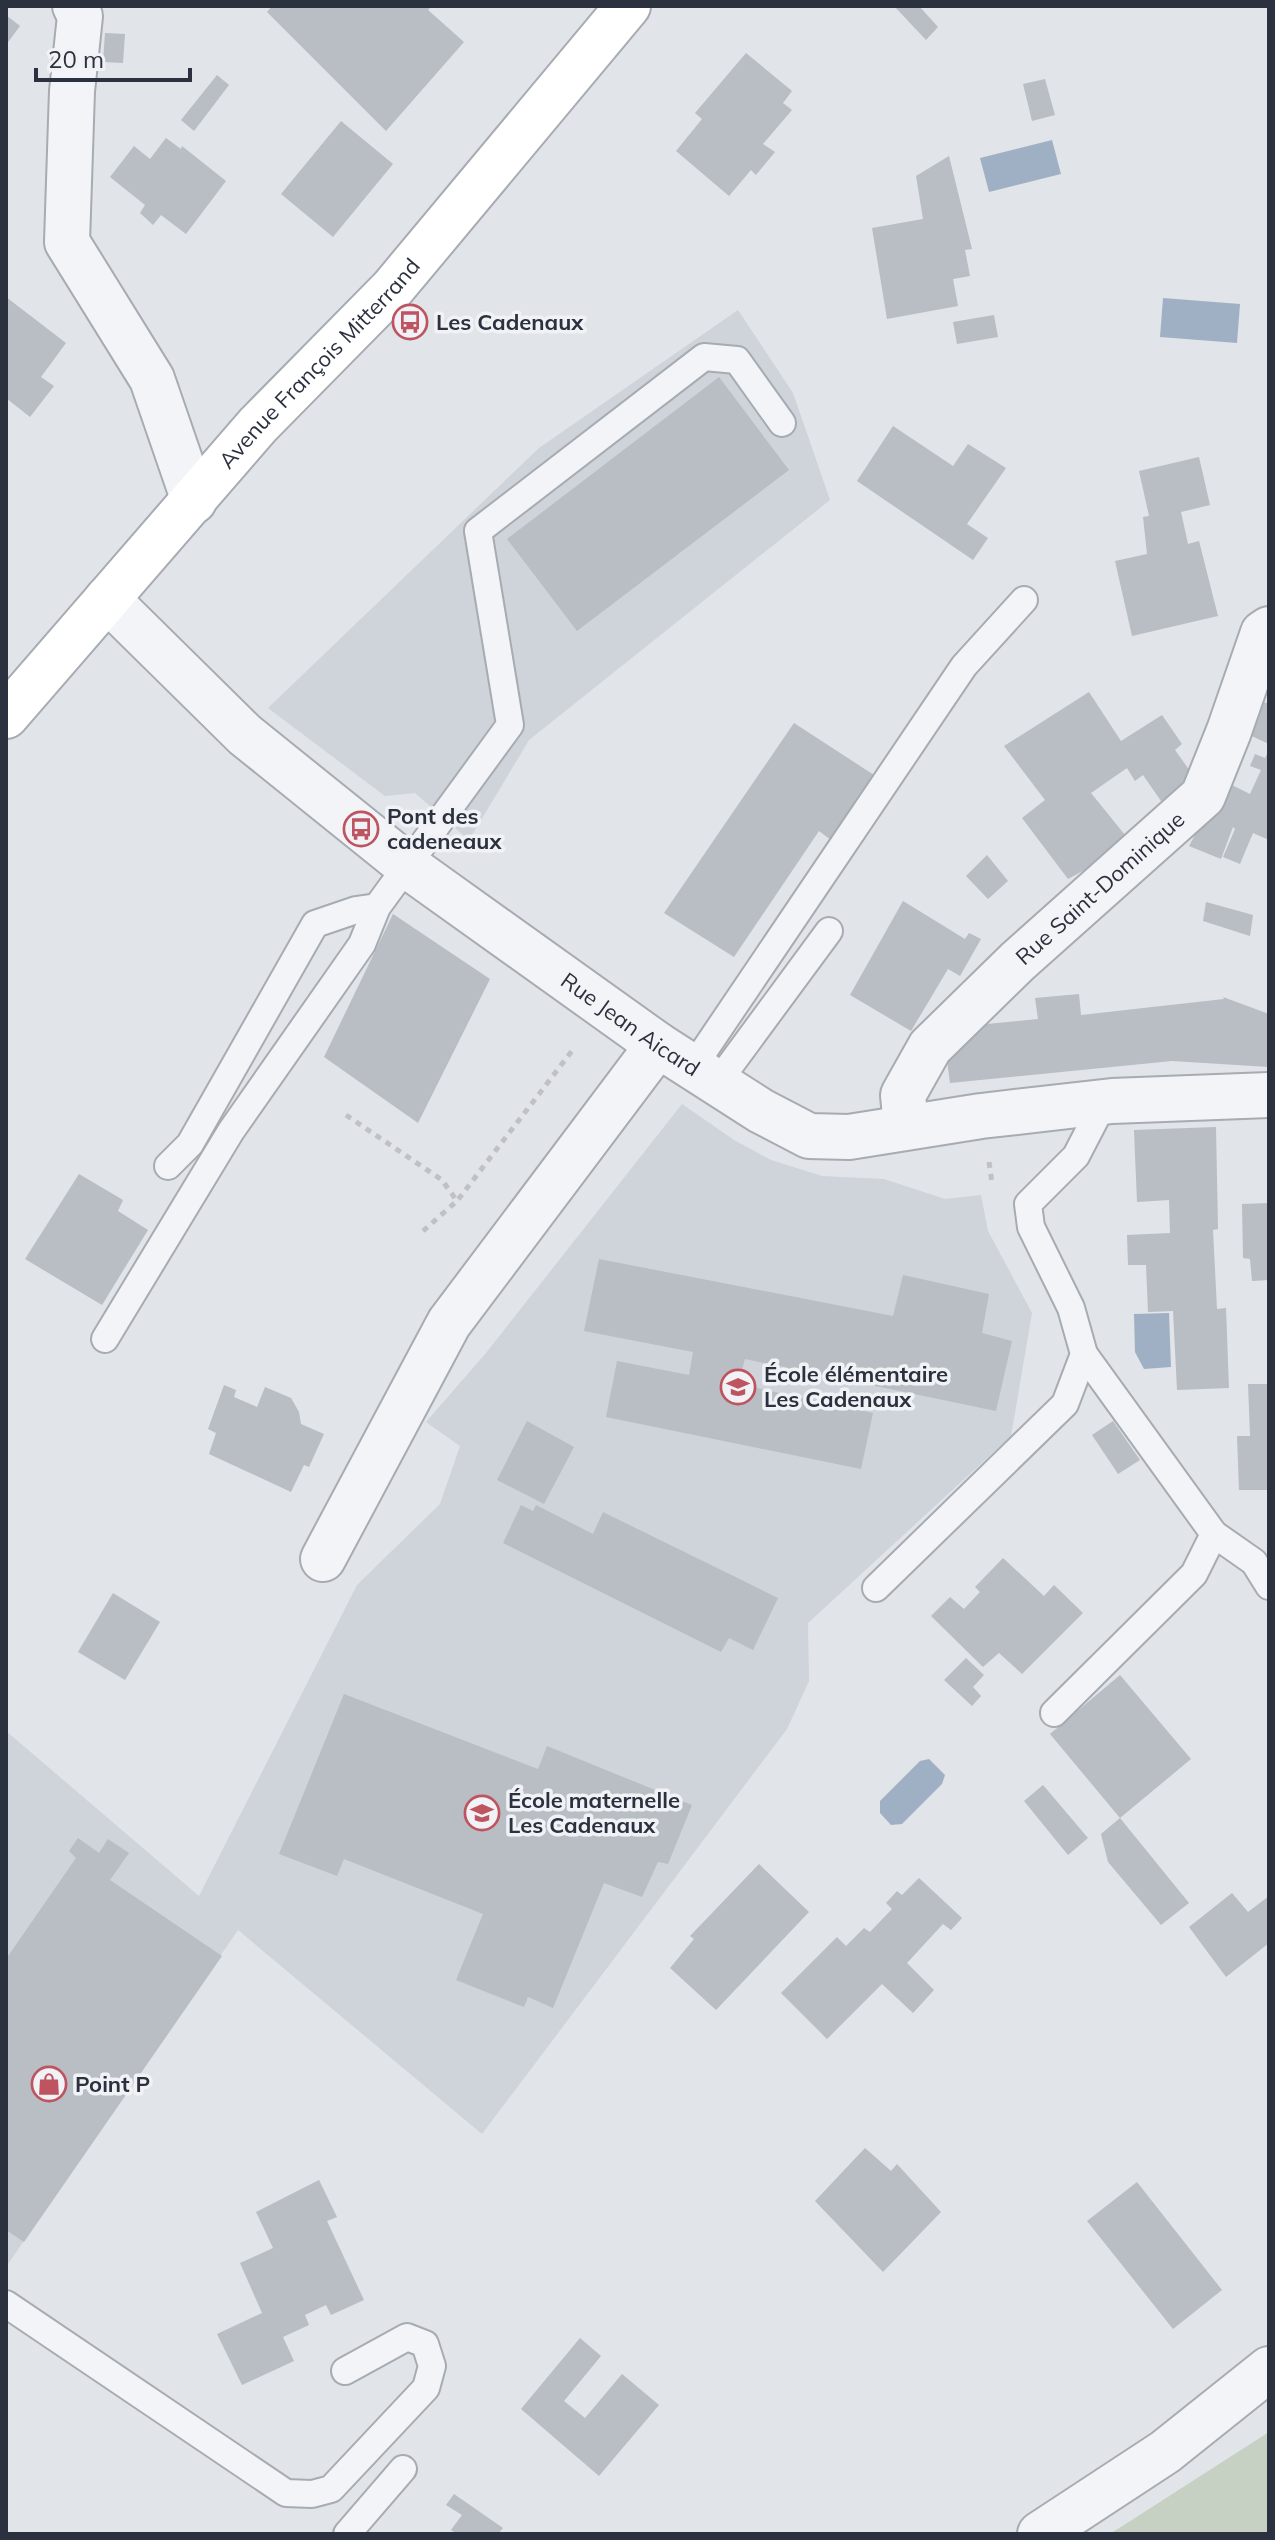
<svg xmlns="http://www.w3.org/2000/svg" width="1275" height="2540" font-family="Mulish,sans-serif">
  <style>
    .built { fill: #cfd3da }
    .green { fill: #c6d1c3 }
    .water { fill: #a0b0c4 }
    .building { fill: #b9bdc4 }
    .lines { fill: none; stroke-linecap: round; stroke-linejoin: round }
    .service-casing { stroke: #a7abb2; stroke-width: 30 }
    .minor-casing { stroke: #a7abb2; stroke-width: 48 }
    .tertiary-casing { stroke: #a7abb2; stroke-width: 48 }
    .secondary-casing { stroke: #a7abb2; stroke-width: 48 }
    .path { stroke: #bfc1c7; stroke-width: 5; stroke-dasharray: 6 6; stroke-linecap: butt }
    .service { stroke: #f3f4f7; stroke-width: 26 }
    .minor { stroke: #f3f4f7; stroke-width: 44 }
    .tertiary { stroke: #f3f4f7; stroke-width: 44 }
    .secondary { stroke: #fff; stroke-width: 44 }
    .labels { text-anchor: middle; stroke-width: 7; stroke-linejoin: round; paint-order: stroke }
    .poi-label { font-size: 22px; font-weight: bold; fill: #2b313e; stroke: #f0f2f6; text-anchor: start }
    .street-label { font-size: 22px; fill: #2b313e; stroke: #f0f2f6 }
  </style>
  <rect width="100%" height="100%" fill="#e1e4e8"/>
  <g class="built">
    <polygon points="738,310 793,393 830,500 529,740 469,840 415,793 385,796 268,708 539,448"/>
    <polygon points="682,1104 734,1140 771,1160 822,1176 884,1179 945,1199 981,1195 988,1231 1032,1313 1011,1436 808,1623 809,1681 787,1729 482,2134 238,1930 6,2267 6,1731 199,1896 357,1585 440,1504 460,1446 426,1422 486,1353"/>
  </g>
  <polygon class="green" points="1269,2432 1269,2534 1110,2534"/>
  <g class="water">
    <polygon points="1052,140 1061,174 989,192 980,158"/>
    <polygon points="1163,298 1240,304 1237,343 1160,337"/>
    <polygon points="1169,1313 1171,1367 1144,1369 1135,1352 1134,1314"/>
    <polygon points="929,1759 945,1775 942,1784 902,1824 891,1825 880,1813 880,1801 920,1761"/>
  </g>
  <g class="building">
    <polygon points="272,6 432,6 428,10 464,42 386,131 267,12"/>
    <polygon points="894,6 919,6 938,27 926,40"/>
    <polygon points="6,15 20,26 6,45"/>
    <polygon points="105,33 125,34 123,63 103,62"/>
    <polygon points="746,53 792,91 783,103 792,110 763,144 775,152 756,175 751,170 729,196 676,151 702,119 695,113"/>
    <polygon points="217,75 229,85 194,131 181,120"/>
    <polygon points="1045,79 1055,115 1032,121 1023,84"/>
    <polygon points="341,121 393,164 333,237 281,194"/>
    <polygon points="166,138 181,149 182,146 226,181 186,234 161,215 153,225 140,213 145,205 110,177 134,146 150,159"/>
    <polygon points="949,156 972,249 965,250 970,276 953,279 958,306 887,319 872,228 923,219 916,176"/>
    <polygon points="6,297 66,343 41,377 54,386 30,417 6,398"/>
    <polygon points="994,315 998,337 957,344 953,322"/>
    <polygon points="719,377 789,470 577,631 507,539"/>
    <polygon points="893,426 953,466 968,444 1006,468 967,524 988,538 973,560 857,481"/>
    <polygon points="1199,457 1210,505 1181,512 1188,544 1199,541 1218,616 1132,636 1115,561 1147,554 1143,517 1149,516 1139,471"/>
    <polygon points="1089,692 1121,741 1162,715 1182,744 1175,750 1195,778 1161,801 1143,775 1135,781 1127,768 1091,793 1125,835 1099,862 1068,879 1022,818 1045,800 1004,746"/>
    <polygon points="1261,701 1269,704 1269,744 1245,733"/>
    <polygon points="794,723 874,775 831,840 819,831 734,957 664,913"/>
    <polygon points="1269,750 1269,840 1253,833 1240,864 1223,857 1235,829 1233,827 1221,859 1189,846 1224,781 1250,794 1261,770 1250,766 1255,754 1265,758"/>
    <polygon points="987,855 1008,881 988,899 966,876"/>
    <polygon points="903,901 965,939 969,933 981,939 960,976 948,969 911,1031 850,995"/>
    <polygon points="1206,902 1253,915 1250,936 1203,921"/>
    <polygon points="393,914 490,979 418,1123 324,1057"/>
    <polygon points="1079,994 1081,1015 1224,999 1223,997 1269,1014 1269,1067 1172,1061 950,1083 946,1053 977,1025 1038,1019 1035,998"/>
    <polygon points="1216,1127 1218,1229 1213,1230 1217,1309 1226,1308 1229,1388 1177,1390 1173,1311 1148,1312 1146,1265 1128,1265 1127,1235 1170,1233 1169,1200 1137,1202 1134,1130"/>
    <polygon points="79,1174 123,1200 118,1211 148,1230 102,1305 25,1259"/>
    <polygon points="1269,1203 1269,1280 1252,1281 1250,1259 1243,1258 1242,1204"/>
    <polygon points="599,1259 893,1316 903,1275 989,1294 982,1333 1012,1341 996,1411 745,1359 738,1384 873,1413 861,1469 606,1417 617,1361 689,1375 693,1352 584,1331"/>
    <polygon points="1248,1384 1269,1384 1269,1490 1239,1490 1237,1436 1250,1436"/>
    <polygon points="224,1385 236,1390 234,1397 257,1407 265,1387 291,1398 299,1412 301,1424 324,1434 309,1467 304,1465 291,1492 209,1454 216,1433 208,1429"/>
    <polygon points="527,1421 574,1447 544,1504 497,1480"/>
    <polygon points="1113,1421 1140,1460 1118,1474 1092,1435"/>
    <polygon points="521,1505 533,1511 536,1505 593,1534 603,1512 778,1598 753,1650 729,1638 721,1652 503,1543"/>
    <polygon points="1003,1558 1044,1596 1054,1585 1083,1613 1022,1674 999,1653 983,1667 931,1616 950,1597 964,1609 980,1592 975,1587"/>
    <polygon points="113,1593 160,1622 125,1680 78,1652"/>
    <polygon points="966,1658 984,1675 973,1687 981,1696 972,1706 944,1680"/>
    <polygon points="1120,1675 1191,1759 1120,1818 1050,1734"/>
    <polygon points="344,1694 538,1769 547,1746 692,1805 668,1864 658,1862 642,1897 604,1883 553,2008 528,1997 524,2007 456,1980 483,1914 344,1859 337,1876 279,1854"/>
    <polygon points="1043,1785 1088,1838 1068,1855 1024,1801"/>
    <polygon points="1120,1818 1189,1903 1161,1925 1108,1862 1101,1834"/>
    <polygon points="78,1838 99,1853 108,1839 129,1853 110,1880 222,1956 24,2242 6,2230 6,1959 76,1858 69,1851"/>
    <polygon points="759,1864 809,1912 716,2010 670,1968 694,1939 690,1936"/>
    <polygon points="919,1878 962,1918 951,1930 943,1924 907,1963 934,1990 913,2013 882,1984 827,2039 781,1993 837,1937 846,1946 864,1928 870,1932 892,1909 886,1903 897,1891 902,1895"/>
    <polygon points="1232,1893 1248,1912 1269,1896 1269,1943 1226,1977 1189,1927"/>
    <polygon points="865,2148 891,2171 897,2164 941,2212 883,2272 815,2201"/>
    <polygon points="319,2180 337,2217 327,2221 364,2300 331,2315 326,2305 305,2315 309,2325 283,2337 294,2361 242,2385 217,2334 262,2313 240,2263 273,2248 256,2212"/>
    <polygon points="1137,2182 1222,2290 1173,2329 1087,2221"/>
    <polygon points="580,2338 601,2356 564,2401 585,2418 622,2374 659,2405 599,2476 521,2409"/>
    <polygon points="454,2494 503,2528 498,2534 457,2534 451,2530 462,2515 446,2505"/>
  </g>
  <g class="lines">
    <g class="service-casing">
      <g id="service">
        <polyline points="693,1067 964,666 1024,600"/>
        <polyline points="717,1083 829,931"/>
        <polyline points="168,1166 190,1144 315,924 356,910 377,907"/>
        <polyline points="105,1339 231,1131 362,944 377,907 510,725 478,531 704,357 737,360 782,423"/>
        <polyline points="1214,1534 1254,1562 1269,1586"/>
        <polyline points="876,1588 1065,1404 1084,1354 1071,1308 1031,1227 1028,1204 1076,1156 1104,1102"/>
        <polyline points="1054,1713 1194,1574 1214,1534 1084,1354"/>
        <polyline points="6,2304 286,2493 312,2494 331,2489 426,2388 432,2366 425,2344 407,2337 345,2371"/>
        <polyline points="347,2534 403,2469"/>
      </g>
    </g>
    <g class="minor-casing">
      <g id="minor">
        <polyline points="75,6 80,16 72,91 67,242 152,379 194,501"/>
        <path id="s1" d="M107,599L245,735L409,867L658,1045L761,1111L809,1136L849,1137L981,1116L1112,1101L1269,1095"/>
        <path id="s2" d="M906,1127L903,1095L930,1047L1018,961L1203,796L1229,731L1263,633L1269,629"/>
        <polyline points="323,1559 449,1323 658,1045"/>
      </g>
    </g>
    <g class="tertiary-casing">
      <polyline id="tertiary" points="1040,2534 1165,2452 1269,2369"/>
    </g>
    <g class="secondary-casing">
      <g id="secondary">
        <path id="s3" d="M6,716L258,425L392,289L628,6"/>
      </g>
    </g>
    <g class="path">
      <polyline points="346,1115 442,1180 457,1201 575,1047"/>
      <polyline points="989,1162 992,1183"/>
      <polyline points="423,1231 457,1201"/>
    </g>
    <use href="#service" class="service"/>
    <use href="#minor" class="minor"/>
    <use href="#tertiary" class="tertiary"/>
    <use href="#secondary" class="secondary"/>
  </g>
  <defs>
    <g id="bus-ring" transform="scale(1.8)"><circle r="9.5" fill="#f0f2f6" stroke="#bf5461" stroke-width="1.5"/><path d="M-5-6H5V4H4V6H2V4H-2V6H-4V4H-5ZM-3.5-4V0h7V-4ZM-3.5 1.2v1.5H-2V1.2ZM2 1.2v1.5H3.5V1.2Z" fill="#bf5461"/></g>
    <g id="school-ring" transform="scale(1.8)"><circle r="9.5" fill="#f0f2f6" stroke="#bf5461" stroke-width="1.5"/><path d="M0-5L7-2L0 1L-7-2ZM-4 1L0 2.5L4 1V4Q0 6-4 4Z" fill="#bf5461"/></g>
    <g id="shop-ring" transform="scale(1.8)"><circle r="9.5" fill="#f0f2f6" stroke="#bf5461" stroke-width="1.5"/><path d="M-5-2.5h2.3a2.7 3.5 0 0 1 5.4 0H5L5.5 6h-11ZM-1.5-2.5h3a1.5 2.3 0 0 0-3 0Z" fill="#bf5461"/></g>
  </defs>
  <g fill-rule="evenodd">
    <use href="#bus-ring" x="410" y="322"/>
    <use href="#bus-ring" x="361" y="829"/>
    <use href="#school-ring" x="738" y="1387"/>
    <use href="#school-ring" x="482" y="1813"/>
    <use href="#shop-ring" x="49" y="2084"/>
  </g>
  <g class="labels">
    <g class="poi-label">
      <text x="436" y="330">Les Cadenaux</text>
      <text x="387" y="824">Pont des<tspan x="387" dy="25">cadeneaux</tspan></text>
      <text x="764" y="1382">École élémentaire<tspan x="764" dy="25">Les Cadenaux</tspan></text>
      <text x="508" y="1808">École maternelle<tspan x="508" dy="25">Les Cadenaux</tspan></text>
      <text x="75" y="2092">Point P</text>
    </g>
    <g class="street-label">
      <text dy="8" stroke="none"><textPath href="#s3" startOffset="472">Avenue François Mitterrand</textPath></text>
      <text dy="8" stroke="none"><textPath href="#s2" startOffset="320">Rue Saint-Dominique</textPath></text>
      <text dy="8" stroke="none"><textPath href="#s1" startOffset="676">Rue Jean Aicard</textPath></text>
    </g>
  </g>
  <rect width="1275" height="2540" fill="none" stroke="#2b313e" stroke-width="16"/>
  <path d="M36 68v12h154v-12" fill="none" stroke="#2b313e" stroke-width="4"/>
  <text x="48" y="68" font-size="24" fill="#2b313e" stroke="#f0f2f6" stroke-width="6" paint-order="stroke">20 m</text>
</svg>
